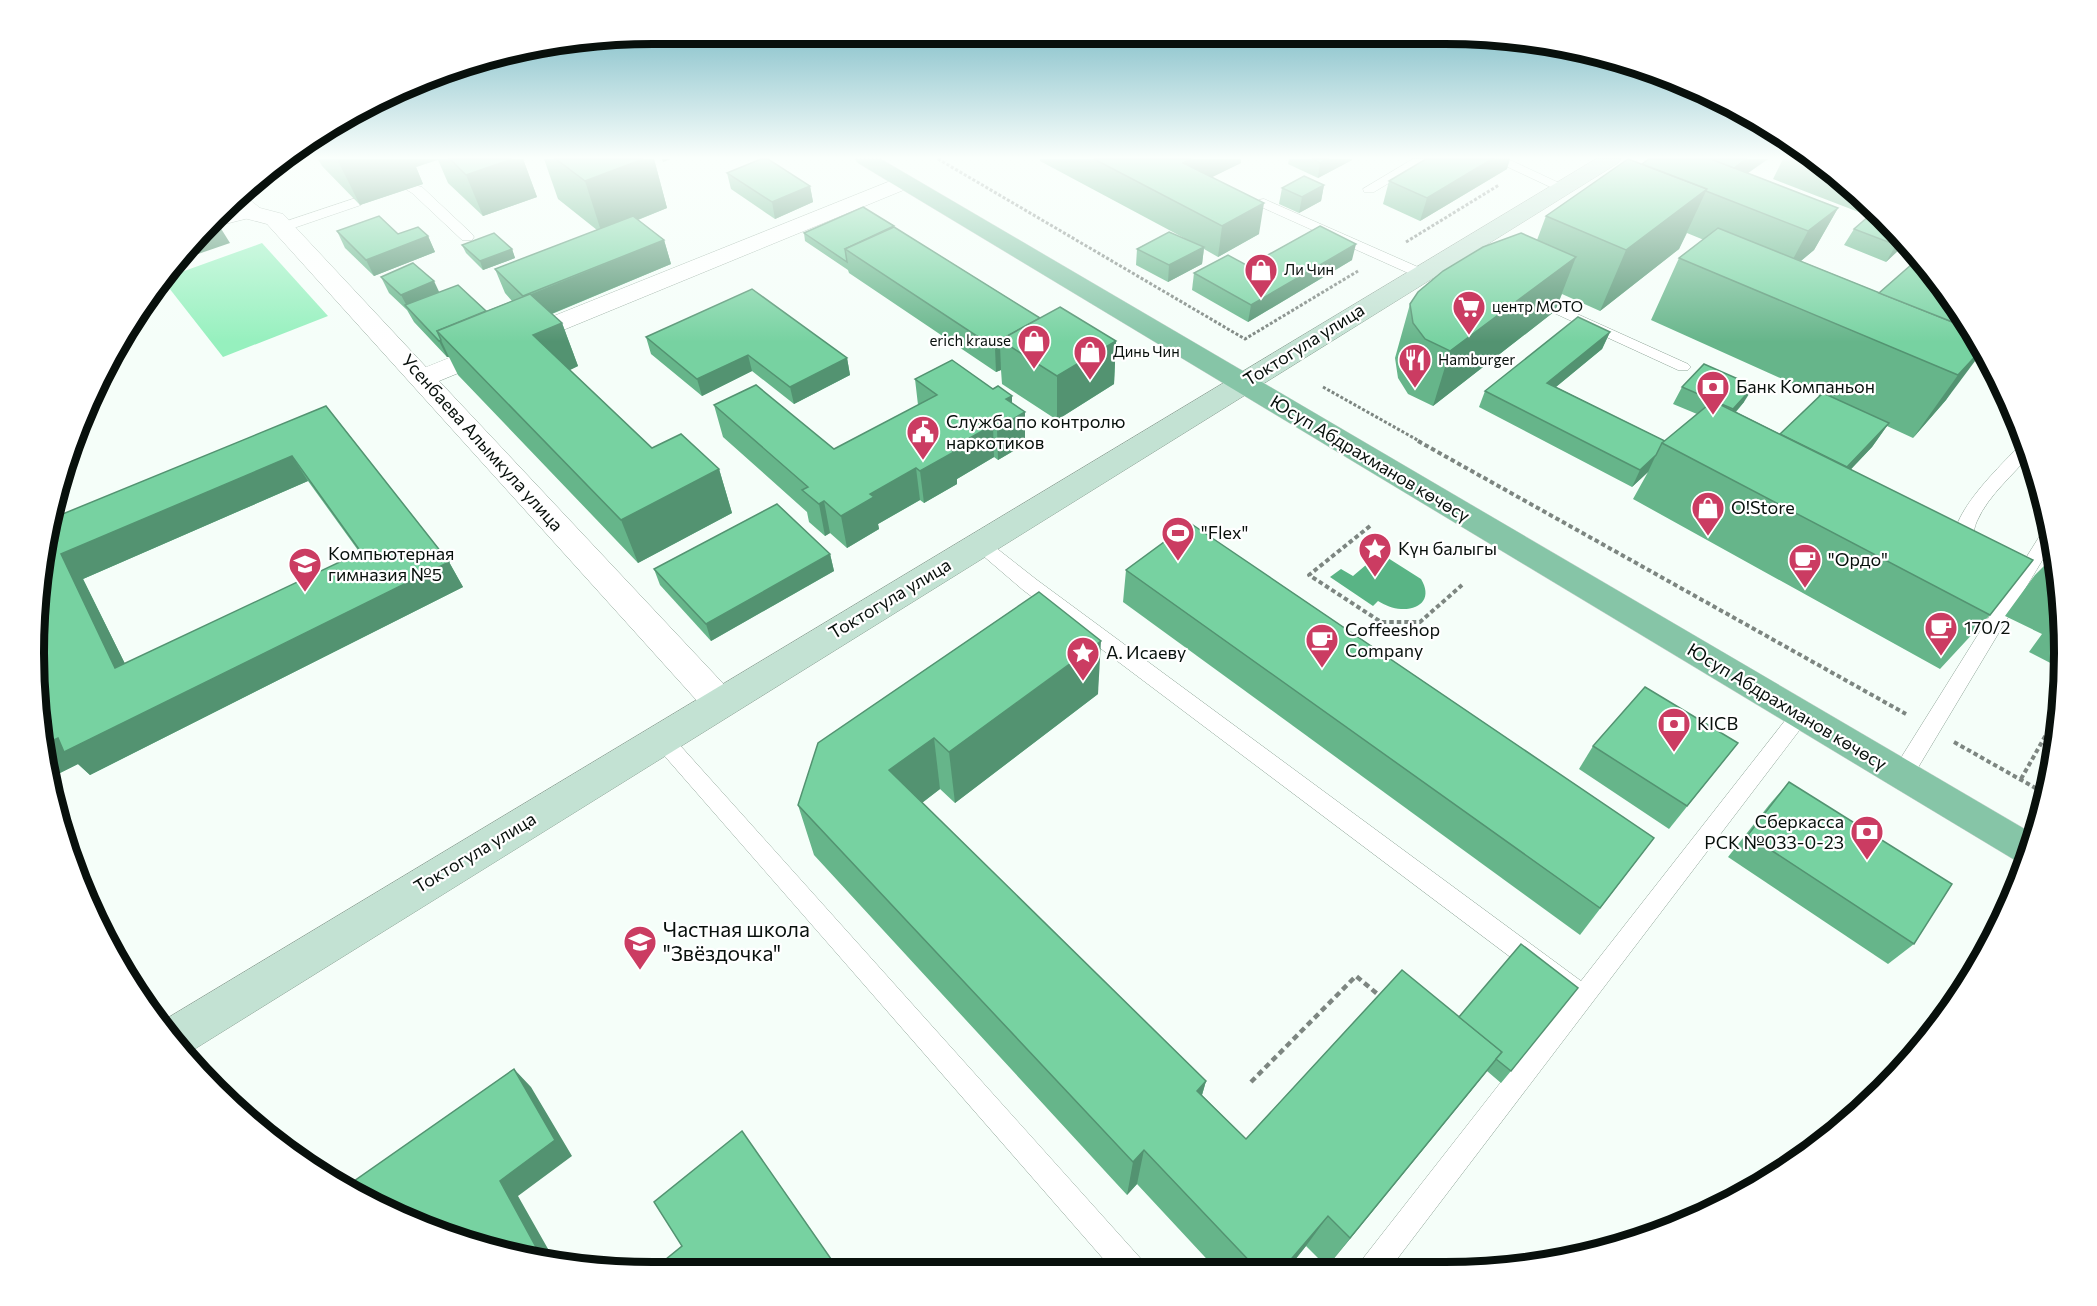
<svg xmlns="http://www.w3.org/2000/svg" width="2097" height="1306" font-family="Commissioner,sans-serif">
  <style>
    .green { fill: #96f0be }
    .water { fill: #59b485 }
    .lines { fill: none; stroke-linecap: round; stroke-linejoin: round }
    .lane-casing { stroke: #8ca295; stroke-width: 1 }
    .street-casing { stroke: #8ca295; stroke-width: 1 }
    .secondary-casing { stroke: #8ca295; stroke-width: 1 }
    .primary-casing { stroke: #d7d9d8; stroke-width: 1 }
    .path-far2 { stroke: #7d8681; stroke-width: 3; stroke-dasharray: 3 2; stroke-linecap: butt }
    .path-far1 { stroke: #7d8681; stroke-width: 4; stroke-dasharray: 4.5 3; stroke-linecap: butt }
    .path { stroke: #7d8681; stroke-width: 4.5; stroke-dasharray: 6 4; stroke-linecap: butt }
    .lane { fill: #fff; fill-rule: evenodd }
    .street { fill: #fff; fill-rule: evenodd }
    .secondary { fill: #c3e2d3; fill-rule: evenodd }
    .primary { fill: #86c5a7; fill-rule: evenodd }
    .wall { fill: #66b58a; fill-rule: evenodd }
    .shaded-wall { fill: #539371 }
    .building { fill: #77d2a1; stroke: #539371; stroke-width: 1.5; fill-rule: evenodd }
    .labels { text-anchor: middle; stroke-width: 4.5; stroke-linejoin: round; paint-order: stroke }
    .far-poi-label { font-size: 15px; fill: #08100c; stroke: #fff; text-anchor: start }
    .street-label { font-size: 18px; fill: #08100c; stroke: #fff }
    .poi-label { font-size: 18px; fill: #08100c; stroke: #fff; text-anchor: start }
    .near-poi-label { font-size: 21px; fill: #08100c; stroke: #fff; text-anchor: start }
    .rim { fill: none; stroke: #08100c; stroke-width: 8 }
  </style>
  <rect width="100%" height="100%" fill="#f5fef9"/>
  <polygon class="green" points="262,243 328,316 223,357 162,279"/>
  <path class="water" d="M1369,546L1421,579C1432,597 1422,610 1401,609C1393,609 1385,605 1378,601L1373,606L1330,577L1341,569L1353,576L1373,559L1361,552Z"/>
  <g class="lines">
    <g class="lane-casing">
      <g id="lane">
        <polygon points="282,159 295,159 281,166 274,166"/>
        <polygon points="1413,159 1429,159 1374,192 1364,192 1363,189"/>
        <polygon points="1491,159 1508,159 1570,188 1569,191 1559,191"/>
        <polygon points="410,184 422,187 472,234 474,237 472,240 462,240 412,193 404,188"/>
        <polygon points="356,198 363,202 361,205 288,230 278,230 276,227 278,224"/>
        <polygon points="1264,199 1427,271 1429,274 1422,278 1417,277 1259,206 1257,203 1259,200"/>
        <polygon points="252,209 257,210 259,213 257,216 201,230 209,221"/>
        <polygon points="1533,294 1688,364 1691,367 1688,370 1678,370 1528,301 1526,298"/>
        <polygon points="1975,347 1984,351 1990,362 1983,361 1967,352 1970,349"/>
        <path d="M2024,446L2028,447L2031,453C2013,476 1989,494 1977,521C1971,533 1975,548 1969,558L1963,559L1957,558C1937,524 1998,469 2018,447Z"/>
        <polygon points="2048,527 2052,544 1910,781 1902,784 1894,781 1891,775 1894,769 2044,529"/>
        <polygon points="980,538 986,540 1037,580 1581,981 1794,709 1801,707 1808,709 1811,715 1388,1271 1357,1271 1361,1261 1566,999 1023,590 974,548 971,544 974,540"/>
        <polygon points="662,731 669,733 1142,1260 1146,1270 1113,1270 655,745 652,739 655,733"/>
      </g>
    </g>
    <g class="street-casing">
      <polygon id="street" points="903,176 911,177 914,182 911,187 439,381 732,693 737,703 732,713 720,717 708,713 267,224 244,218 228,203 241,193 260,208 283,214 426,367"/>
    </g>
    <g class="secondary-casing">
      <polygon id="secondary" points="1596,159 1621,159 1618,163 185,1055 182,1056 158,1024"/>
    </g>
    <g class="primary-casing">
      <polygon id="primary" points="855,159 881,159 2035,835 2023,865 858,163"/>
    </g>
    <g class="path-far2">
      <polyline points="938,159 1245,339 1358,271"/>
      <polyline points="1406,242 1499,185"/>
      <polyline points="1323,387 1421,442"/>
    </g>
    <g class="path-far1">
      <polyline points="1418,441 1906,714"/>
      <polyline points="1370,526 1309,575 1381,622 1420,622 1462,585"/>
      <polyline points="2047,733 2055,738"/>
      <polyline points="1954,742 2046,794"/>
      <polyline points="2021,779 2060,710"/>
    </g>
    <polyline class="path" points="1251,1082 1356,976 1381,997"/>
    <use href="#lane" class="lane"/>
    <use href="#street" class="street"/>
    <use href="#secondary" class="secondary"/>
    <use href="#primary" class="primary"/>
  </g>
  <g class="wall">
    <polygon points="318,159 523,159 537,197 483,216 448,183 438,160 416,167 423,184 360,205 322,166"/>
    <polygon points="544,159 654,159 667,208 638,220 664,240 671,264 552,314 562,323 578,366 570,370 652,448 719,469 732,513 638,563 458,375 449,357 447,357 414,322 407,310 389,293 381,277 439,292 486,311 512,301 505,293 495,269 597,230 558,199"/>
    <polygon points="1040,159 1241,159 1241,163 1211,177 1259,234 1218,257 1204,249 1202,264 1168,282 1136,265 1137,249 1184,238 1040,161"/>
    <polygon points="1289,159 1352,159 1352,160 1318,178 1288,164"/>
    <polygon points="1783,159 1818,159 1822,161 1906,241 1902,247 1886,262 1844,245 1854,229 1869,216 1773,179"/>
    <polygon points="1642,164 1748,173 1838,208 1814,250 1801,261 1957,324 1981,343 1946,400 1913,438 1887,426 1872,447 1851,469 1990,615 1940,669 1633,499 1648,472 1632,487 1479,407 1485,391 1610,332 1602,349 1556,387 1665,441 1697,414 1673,404 1682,387 1744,402 1736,412 1780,434 1820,396 1651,320 1679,258 1704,240 1687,233 1679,249 1600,311 1562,294 1555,311 1433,406 1408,394 1398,378 1395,358 1410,304 1537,240 1546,216"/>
    <polygon points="1507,169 1420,221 1383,204 1389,181"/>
    <polygon points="727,173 810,186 813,202 775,219 731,189"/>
    <polygon points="1324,185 1321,201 1299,213 1279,204 1282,188"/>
    <polygon points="894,227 1040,318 1116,341 1114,384 1057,420 1002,384 1001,370 996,372 849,273 848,270 805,241 804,233"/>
    <polygon points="337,231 428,236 435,252 374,276 345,248"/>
    <polygon points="462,245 512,249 515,258 483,270 466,253"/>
    <polygon points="1352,260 1248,322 1192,290 1194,273 1248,266"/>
    <polygon points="646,337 847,358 850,375 794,404 752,371 702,396 651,354"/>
    <polygon points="915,379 1012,403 1025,412 1025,444 998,460 994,457 957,479 957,484 924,503 920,500 878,524 879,529 847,548 830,533 825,536 809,522 807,512 723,437 714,405 834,449 918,405"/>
    <path d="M326,406L449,562L463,587L90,775L78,764L50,778L43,725L51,721L45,532ZM308,481L360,553L125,664L83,579Z"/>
    <polygon points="830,554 834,571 711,641 660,585 654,569"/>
    <polygon points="2055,555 2059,572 2062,669 2029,652 2042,634 2005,616 2035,575"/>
    <polygon points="1126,570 1654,838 1580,935 1123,602"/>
    <polygon points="1098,694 955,803 940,789 922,803 1206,1081 1202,1095 1246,1139 1402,970 1511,1071 1501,1083 1487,1071 1327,1267 1306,1246 1286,1271 1217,1270 1137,1184 1127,1195 814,855 798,805 818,743"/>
    <polygon points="1738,743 1669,829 1579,769 1593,746"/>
    <polygon points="1789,782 1914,944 1888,964 1728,857 1769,805"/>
    <polygon points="1975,967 1936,1031 1913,1055 1958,979"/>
  </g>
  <g class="shaded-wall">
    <polygon points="337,159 438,159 416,167 423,184 360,205"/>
    <polygon points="512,159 523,159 537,197 483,216 466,175"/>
    <polygon points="643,159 654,159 667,208 602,234 585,181"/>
    <polygon points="662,159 671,159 663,162"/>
    <polygon points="1190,159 1241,159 1241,163 1180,193 1183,163"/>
    <polygon points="1327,159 1352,159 1352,160 1318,178 1320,163"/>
    <polygon points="1492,159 1510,159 1507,169 1420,221 1427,198"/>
    <polygon points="1746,159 1768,159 1717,195 1716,180"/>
    <polygon points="1324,185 1321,201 1299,213 1302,197"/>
    <polygon points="810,186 813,202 775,219 772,202"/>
    <polygon points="1707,189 1679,249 1600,311 1626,250"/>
    <polygon points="1264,203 1259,234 1218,257 1222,226"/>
    <polygon points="1838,208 1814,250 1785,274 1808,231"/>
    <polygon points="220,227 230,243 172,263 197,235"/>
    <polygon points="428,236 435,252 374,276 366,260"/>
    <polygon points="1904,238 1906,241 1902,247 1886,262 1896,245"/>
    <polygon points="664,240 671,264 534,321 524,297"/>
    <polygon points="1356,244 1352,260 1248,322 1251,305"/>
    <polygon points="1204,247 1202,264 1168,282 1169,265"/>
    <polygon points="512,249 515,258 483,270 480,261"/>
    <polygon points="1576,257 1555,311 1433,406 1450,351"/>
    <polygon points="434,281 442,298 408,308 401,295"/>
    <polygon points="1962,317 1963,318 1939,341 1945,333"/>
    <polygon points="562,323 578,366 551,379 533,335"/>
    <polygon points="1610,332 1602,349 1540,400 1547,383"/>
    <polygon points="441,340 449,357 447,357 439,341"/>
    <polygon points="1116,341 1114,384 1057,420 1057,376"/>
    <polygon points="1000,345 1001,370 996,372 995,348"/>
    <polygon points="1983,348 1984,349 1946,400 1913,438 1958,375"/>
    <polygon points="748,355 752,371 702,396 697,379"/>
    <polygon points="847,358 850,375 794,404 790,387"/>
    <polygon points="1754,386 1744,402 1723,426 1733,409"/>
    <polygon points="1012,396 1012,419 1025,412 1025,444 998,460 997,428 1006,399"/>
    <polygon points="1889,423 1872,447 1818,504 1836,480"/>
    <polygon points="993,425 994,457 957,479 957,484 924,503 920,471 950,449"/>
    <polygon points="1656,455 1648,472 1632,487 1640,470"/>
    <polygon points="292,456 308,481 83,579 139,692 115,668 61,554"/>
    <polygon points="916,468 920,500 878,524 879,529 847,548 841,516 870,494"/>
    <polygon points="719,469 732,513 638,563 621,520"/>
    <polygon points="824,501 830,533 825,536 819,504"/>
    <polygon points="830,554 834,571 711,641 706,624"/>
    <polygon points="449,562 463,587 90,775 78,764 50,778 45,744"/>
    <polygon points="1101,641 1098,694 955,803 949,752"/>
    <polygon points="934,738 940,789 898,821 889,770"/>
    <polygon points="1502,1052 1470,1092 1327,1267 1350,1238"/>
    <polygon points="514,1069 531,1087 572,1156 518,1196 556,1263 543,1260 500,1181"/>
    <polygon points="1206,1081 1195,1119 1197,1091"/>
    <polygon points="1144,1150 1137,1184 1127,1195 1133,1162"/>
    <polygon points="1328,1216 1306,1246 1286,1271 1281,1271"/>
  </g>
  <g class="building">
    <polygon points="450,159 512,159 466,175"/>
    <polygon points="556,159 643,159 585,181"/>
    <polygon points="761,159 768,159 810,186 772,202 727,173"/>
    <polygon points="1094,159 1190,159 1183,163 1264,203 1222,226"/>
    <polygon points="1314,159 1327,159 1320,163"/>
    <polygon points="1426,159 1492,159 1427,198 1389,181"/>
    <polygon points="1628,159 1707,189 1626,250 1546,216"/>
    <polygon points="1649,159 1711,159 1838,208 1808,231 1706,191 1707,189 1642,164"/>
    <polygon points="1711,159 1746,159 1734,168"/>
    <polygon points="1794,159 1818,159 1822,161 1837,175"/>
    <polygon points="1304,176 1324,185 1302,197 1282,188"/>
    <polygon points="863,207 894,226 845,249 847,262 804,233"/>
    <polygon points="1870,215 1884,220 1904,238 1896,245 1854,229"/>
    <polygon points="379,216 398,234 418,227 428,236 366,260 337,231"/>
    <polygon points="633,216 664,240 523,296 495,269"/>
    <polygon points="212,218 220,227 197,235"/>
    <polygon points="1320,226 1356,244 1251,305 1194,273 1228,255 1248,266"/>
    <polygon points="894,227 1040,318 1000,340 1000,345 995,348 845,249"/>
    <polygon points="1718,228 1972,330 1981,343 1983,348 1958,375 1679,258"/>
    <polygon points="1169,232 1204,247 1169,265 1137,249"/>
    <polygon points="494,233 512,249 480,261 462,245"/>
    <polygon points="1521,233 1576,257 1450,351 1425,339 1413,323 1410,304 1418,292 1443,271 1483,247"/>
    <polygon points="1920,257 1962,317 1955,323 1879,293"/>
    <polygon points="413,263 434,281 401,295 381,277"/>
    <polygon points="458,285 486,311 437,331 441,340 439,341 405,305"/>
    <polygon points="752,289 847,358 790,387 748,355 697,379 646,337"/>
    <polygon points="530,294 562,323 533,335 652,448 681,434 719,469 621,520 437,331"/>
    <polygon points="1060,307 1116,341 1057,376 1000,340"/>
    <polygon points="1578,317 1610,332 1547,383 1665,441 1662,443 1656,455 1640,470 1485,391"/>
    <polygon points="952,360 993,389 998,386 1012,396 1006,399 1025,412 997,428 993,425 950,449 954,452 920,471 916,468 870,494 874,497 841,516 824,501 819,504 802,490 808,487 714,405 756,385 834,449 937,395 915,379"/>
    <polygon points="1704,364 1754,386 1733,409 1682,387"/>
    <polygon points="1823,393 1889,423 1847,467 1780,434"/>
    <polygon points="1713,401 2033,560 1990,615 1662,443"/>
    <path d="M326,406L449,562L64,752L58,738L45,744L43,725L51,721L38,690L33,653L45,532L48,520ZM292,456L361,552L115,668L61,554Z"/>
    <polygon points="777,504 830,554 706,624 654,569"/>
    <polygon points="1190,523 1654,838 1600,908 1126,570"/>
    <polygon points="1039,592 1101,641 949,752 934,738 889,770 1206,1081 1197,1091 1246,1139 1402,970 1502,1052 1350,1238 1328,1216 1281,1271 1259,1271 1144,1150 1133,1162 798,805 818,743"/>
    <polygon points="1645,687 1738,743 1687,806 1593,746"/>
    <polygon points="1789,782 1952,884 1914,944 1748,835"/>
    <polygon points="1521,944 1578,988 1511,1071 1496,1059 1502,1052 1459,1017"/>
    <polygon points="514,1069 555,1140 500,1181 543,1260 416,1226 347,1186"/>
    <polygon points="742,1131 838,1269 655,1268 682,1246 654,1202"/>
  </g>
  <linearGradient id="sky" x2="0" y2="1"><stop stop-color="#6fb4c0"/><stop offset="0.46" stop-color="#fafffc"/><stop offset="1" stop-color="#fafffc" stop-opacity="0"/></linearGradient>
  <rect width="2097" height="342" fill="url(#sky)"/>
  <defs>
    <g id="shop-pin" transform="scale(1.725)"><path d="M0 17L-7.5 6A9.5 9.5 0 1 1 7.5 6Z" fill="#cb3c62" stroke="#fff"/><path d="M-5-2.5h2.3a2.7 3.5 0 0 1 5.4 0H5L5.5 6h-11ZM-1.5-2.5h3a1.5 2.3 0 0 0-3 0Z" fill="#fff"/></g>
    <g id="supermarket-pin" transform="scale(1.725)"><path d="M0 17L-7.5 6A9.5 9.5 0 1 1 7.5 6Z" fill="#cb3c62" stroke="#fff"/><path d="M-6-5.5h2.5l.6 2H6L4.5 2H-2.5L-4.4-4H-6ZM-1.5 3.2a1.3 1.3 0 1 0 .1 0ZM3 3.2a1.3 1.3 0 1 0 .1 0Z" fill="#fff"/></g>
    <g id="restaurant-pin" transform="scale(1.725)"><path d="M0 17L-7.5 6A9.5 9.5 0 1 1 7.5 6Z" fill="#cb3c62" stroke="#fff"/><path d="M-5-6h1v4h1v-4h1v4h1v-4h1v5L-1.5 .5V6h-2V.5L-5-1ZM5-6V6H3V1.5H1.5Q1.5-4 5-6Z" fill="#fff"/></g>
    <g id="bank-pin" transform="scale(1.725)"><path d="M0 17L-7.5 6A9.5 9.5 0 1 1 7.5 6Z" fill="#cb3c62" stroke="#fff"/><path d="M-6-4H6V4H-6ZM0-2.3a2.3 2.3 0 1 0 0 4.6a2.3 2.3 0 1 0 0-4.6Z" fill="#fff"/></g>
    <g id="civic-pin" transform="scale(1.725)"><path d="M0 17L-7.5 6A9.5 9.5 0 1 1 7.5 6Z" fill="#cb3c62" stroke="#fff"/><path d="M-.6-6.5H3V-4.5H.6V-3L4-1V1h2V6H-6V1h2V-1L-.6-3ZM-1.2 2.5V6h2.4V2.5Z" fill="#fff"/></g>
    <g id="stadium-pin" transform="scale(1.725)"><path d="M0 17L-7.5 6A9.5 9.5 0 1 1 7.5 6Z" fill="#cb3c62" stroke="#fff"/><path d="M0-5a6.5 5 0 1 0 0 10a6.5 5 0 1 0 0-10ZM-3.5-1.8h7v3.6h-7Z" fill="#fff"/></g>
    <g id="sight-pin" transform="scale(1.725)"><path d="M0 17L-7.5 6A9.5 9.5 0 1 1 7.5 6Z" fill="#cb3c62" stroke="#fff"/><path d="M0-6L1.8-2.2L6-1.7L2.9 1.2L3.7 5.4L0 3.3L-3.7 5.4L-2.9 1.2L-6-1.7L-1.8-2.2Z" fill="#fff"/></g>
    <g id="cafe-pin" transform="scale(1.725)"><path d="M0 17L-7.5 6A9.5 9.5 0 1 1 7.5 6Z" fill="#cb3c62" stroke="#fff"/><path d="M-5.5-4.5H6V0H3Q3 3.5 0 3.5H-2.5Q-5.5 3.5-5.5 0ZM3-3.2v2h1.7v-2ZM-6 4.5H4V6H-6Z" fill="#fff"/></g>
    <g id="school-pin" transform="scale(1.725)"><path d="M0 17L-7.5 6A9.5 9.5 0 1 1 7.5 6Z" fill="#cb3c62" stroke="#fff"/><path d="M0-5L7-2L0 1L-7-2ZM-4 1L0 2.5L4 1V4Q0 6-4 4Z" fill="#fff"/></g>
  </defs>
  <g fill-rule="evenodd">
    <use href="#shop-pin" x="1261" y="270"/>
    <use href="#supermarket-pin" x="1469" y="307"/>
    <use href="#shop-pin" x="1034" y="341"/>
    <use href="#shop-pin" x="1090" y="352"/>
    <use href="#restaurant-pin" x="1415" y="360"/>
    <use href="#bank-pin" x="1713" y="387"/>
    <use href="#civic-pin" x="923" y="432"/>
    <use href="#shop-pin" x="1708" y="508"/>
    <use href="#stadium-pin" x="1178" y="533"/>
    <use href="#sight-pin" x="1375" y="549"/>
    <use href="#cafe-pin" x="1805" y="560"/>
    <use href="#school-pin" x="305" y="564"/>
    <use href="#cafe-pin" x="1941" y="628"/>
    <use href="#cafe-pin" x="1322" y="640"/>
    <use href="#sight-pin" x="1083" y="653"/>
    <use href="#bank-pin" x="1674" y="724"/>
    <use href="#bank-pin" x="1867" y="832"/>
    <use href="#school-pin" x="640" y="942"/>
  </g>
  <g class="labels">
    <g class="far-poi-label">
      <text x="1284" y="275">Ли Чин</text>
      <text x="1492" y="312">центр МОТО</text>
      <text x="1011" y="346" text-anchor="end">erich krause</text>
      <text x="1113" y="357">Динь Чин</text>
      <text x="1438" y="365">Hamburger</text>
    </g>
    <g class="street-label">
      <text transform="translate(1304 345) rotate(-32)" y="6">Токтогула улица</text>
      <text transform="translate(482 443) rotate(48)" y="6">Усенбаева Алымкула улица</text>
      <text transform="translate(1370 459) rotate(31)" y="6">Юсуп Абдрахманов көчөсү</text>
      <text transform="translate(890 599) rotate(-31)" y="6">Токтогула улица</text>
      <text transform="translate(1787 707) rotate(31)" y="6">Юсуп Абдрахманов көчөсү</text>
      <text transform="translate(475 853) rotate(-31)" y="6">Токтогула улица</text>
    </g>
    <g class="poi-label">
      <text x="1736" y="393">Банк Компаньон</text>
      <text x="946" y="428">Служба по контролю<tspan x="946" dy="21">наркотиков</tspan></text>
      <text x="1731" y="514">O!Store</text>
      <text x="1201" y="539">"Flex"</text>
      <text x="1398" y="555">Күн балыгы</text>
      <text x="328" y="560">Компьютерная<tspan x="328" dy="21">гимназия №5</tspan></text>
      <text x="1828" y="566">"Ордо"</text>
      <text x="1964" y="634">170/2</text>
      <text x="1345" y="636">Coffeeshop<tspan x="1345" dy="21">Company</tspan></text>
      <text x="1106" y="659">А. Исаеву</text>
      <text x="1697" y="730">KICB</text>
      <text x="1844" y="828" text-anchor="end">Сберкасса<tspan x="1844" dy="21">РСК №033-0-23</tspan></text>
    </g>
    <g class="near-poi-label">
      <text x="663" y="937">Частная школа<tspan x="663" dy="24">"Звёздочка"</tspan></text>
    </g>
  </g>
  <path d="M0 0H2097V1306H0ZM653 44H1445A609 609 0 0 1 2054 653V653A609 609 0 0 1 1445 1262H653A609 609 0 0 1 44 653V653A609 609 0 0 1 653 44Z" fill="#fff" fill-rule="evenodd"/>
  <path class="rim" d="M653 44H1445A609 609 0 0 1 2054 653V653A609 609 0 0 1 1445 1262H653A609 609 0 0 1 44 653V653A609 609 0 0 1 653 44Z"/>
</svg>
